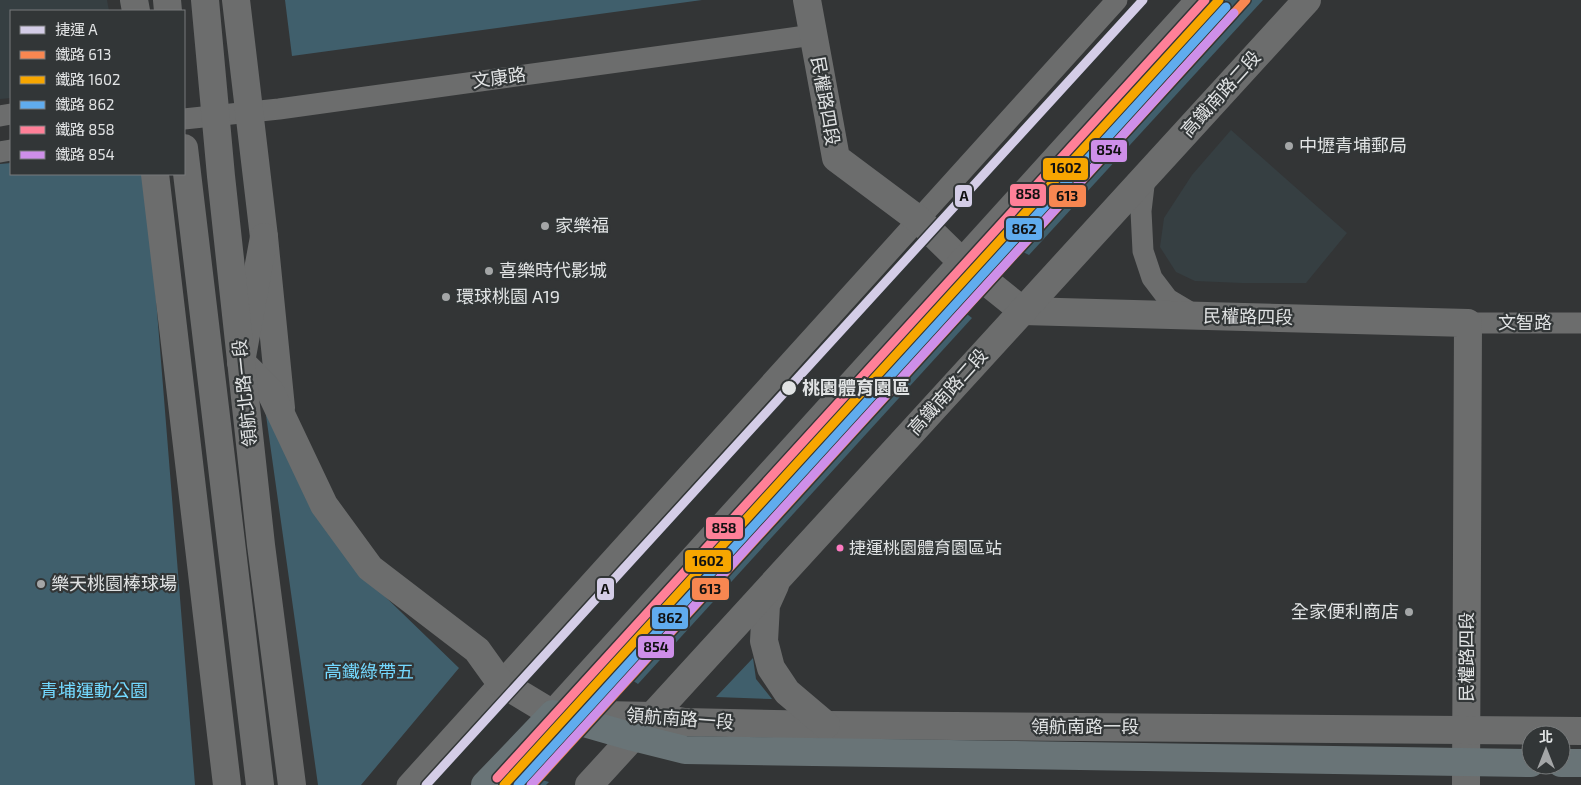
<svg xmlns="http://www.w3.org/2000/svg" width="1581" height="785" font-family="'Exo 2','Noto Sans TC',sans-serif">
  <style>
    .built { fill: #363f42 }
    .green { fill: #405f6c }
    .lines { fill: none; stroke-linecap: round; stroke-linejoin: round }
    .minor { stroke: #6c6d6d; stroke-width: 21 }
    .tertiary { stroke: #6c6d6d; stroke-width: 28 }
    .secondary { stroke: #6c6d6d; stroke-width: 28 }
    .primary { stroke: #697477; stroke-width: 28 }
    .rail-1-casing { stroke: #323637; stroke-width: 12 }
    .rail-2-casing { stroke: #323637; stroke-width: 12 }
    .rail-3-casing { stroke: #323637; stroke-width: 12 }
    .rail-4-casing { stroke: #323637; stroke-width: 12 }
    .rail-5-casing { stroke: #323637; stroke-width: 12 }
    .rail-1 { stroke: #f88751; stroke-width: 9 }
    .rail-2 { stroke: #f7a600; stroke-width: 9 }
    .rail-3 { stroke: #60acee; stroke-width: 9 }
    .rail-4 { stroke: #ff8098; stroke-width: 9 }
    .rail-5 { stroke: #ce8fe9; stroke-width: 9 }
    .metro-1-casing { stroke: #323637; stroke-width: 12 }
    .metro-1 { stroke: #d4cde7; stroke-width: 9 }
    .poi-dot { fill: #a4a6a7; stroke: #323637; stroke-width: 2 }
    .stop-dot { fill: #e1e3e4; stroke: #323637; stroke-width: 2 }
    .bus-dot { fill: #fe7ac1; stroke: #323637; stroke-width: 2 }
    .labels { text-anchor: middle; stroke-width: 4.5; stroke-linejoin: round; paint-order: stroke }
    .bus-label { font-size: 17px; fill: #e1e3e4; stroke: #323637; text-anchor: start }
    .street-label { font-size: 18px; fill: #e1e3e4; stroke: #323637 }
    .poi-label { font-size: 18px; fill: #e1e3e4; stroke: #323637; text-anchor: start }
    .stop-label { font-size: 18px; font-weight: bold; fill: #e1e3e4; stroke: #323637; text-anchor: start }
    .park-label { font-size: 18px; fill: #74d9ff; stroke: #323637 }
    .line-badge { stroke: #323637; stroke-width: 2 }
    .pale-badge-label { font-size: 14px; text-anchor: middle; font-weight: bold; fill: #111 }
  </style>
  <rect width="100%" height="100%" fill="#333536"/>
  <g class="built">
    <polygon points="0,0 107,0 109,11 11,11 11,98 0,99"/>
    <polygon points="1231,130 1347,233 1306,283 1242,283 1195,281 1176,272 1160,247 1164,218 1192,175"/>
  </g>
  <g class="green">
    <polygon points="285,0 702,0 292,56"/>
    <polygon points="1225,0 1263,0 1029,255 1003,242"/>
    <polygon points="11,163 11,174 146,174 195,785 0,785 0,164"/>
    <polygon points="950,301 972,318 638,684 612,667"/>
    <polygon points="264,401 371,583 459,668 361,785 318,785"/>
    <polygon points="753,658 756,679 772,699 716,697"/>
    <polygon points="535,778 549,782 546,785 522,785"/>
  </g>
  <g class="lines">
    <g class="minor">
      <polyline points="0,116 11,114"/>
      <polyline points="184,119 279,109 813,35"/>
      <polyline points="0,152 11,150"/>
      <polyline points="1145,177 1141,211 1143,251 1152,278 1168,299 1195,315"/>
      <polyline points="1468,323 1581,323"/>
      <polyline points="407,785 1117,0"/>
    </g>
    <g class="tertiary">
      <polyline points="134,0 136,11"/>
      <polyline points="236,0 264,237 281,408"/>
      <polyline points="807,0 836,158 919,220 962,262 1023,311 1468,323 1466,785"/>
      <polyline points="155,174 227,785"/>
      <polyline points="264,237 241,362 270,391 324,505 370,568 477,650 500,682 553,714 653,716 684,722 826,725 1581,731"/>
      <polyline points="775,585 766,605 764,641 771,668 787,692 826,725"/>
      <polyline points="553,714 1200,0"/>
      <polyline points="589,785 1307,0"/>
    </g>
    <g class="secondary">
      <polyline points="167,0 168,11"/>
      <polyline points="205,0 221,176 261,545 292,785"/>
      <polyline points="184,148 260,785"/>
    </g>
    <g class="primary">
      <polyline points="1561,763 1581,763"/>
      <polyline points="485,785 553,714 633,737 685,750 1531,763"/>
    </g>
    <g class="rail-1-casing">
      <polyline id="rail-1" points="532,785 1246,0"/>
    </g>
    <g class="rail-2-casing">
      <polyline id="rail-2" points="504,785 1219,0"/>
    </g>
    <g class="rail-3-casing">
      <polyline id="rail-3" points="518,785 1226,7"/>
    </g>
    <g class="rail-4-casing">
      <polyline id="rail-4" points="497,778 1205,0"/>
    </g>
    <g class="rail-5-casing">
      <polyline id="rail-5" points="531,785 1234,13"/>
    </g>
    <use href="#rail-1" class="rail-1"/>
    <use href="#rail-2" class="rail-2"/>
    <use href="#rail-3" class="rail-3"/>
    <use href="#rail-4" class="rail-4"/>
    <use href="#rail-5" class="rail-5"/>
    <g class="metro-1-casing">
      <polyline id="metro-1" points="426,785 1143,0"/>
    </g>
    <use href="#metro-1" class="metro-1"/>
  </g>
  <g class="poi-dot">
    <circle cx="1289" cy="146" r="5"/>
    <circle cx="545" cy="226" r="5"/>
    <circle cx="489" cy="271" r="5"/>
    <circle cx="446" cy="297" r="5"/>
    <circle cx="41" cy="584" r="5"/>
    <circle cx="1409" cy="612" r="5"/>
  </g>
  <circle class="stop-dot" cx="789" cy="388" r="8"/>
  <circle class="bus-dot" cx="840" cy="548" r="4.5"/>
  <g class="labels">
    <g class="bus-label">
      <text x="849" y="554">捷運桃園體育園區站</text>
    </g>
    <g class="street-label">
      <text transform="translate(499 78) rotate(-8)" y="6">文康路</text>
      <text transform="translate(1221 94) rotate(-48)" y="6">高鐵南路二段</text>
      <text transform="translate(825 101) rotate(80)" y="6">民權路四段</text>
      <text transform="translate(1248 317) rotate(1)" y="6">民權路四段</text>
      <text x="1525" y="329">文智路</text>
      <text transform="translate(948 392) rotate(-48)" y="6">高鐵南路二段</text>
      <text transform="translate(245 393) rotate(-96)" y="6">領航北路一段</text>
      <text transform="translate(1467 657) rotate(-90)" y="6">民權路四段</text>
      <text transform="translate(680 719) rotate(4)" y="6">領航南路一段</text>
      <text x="1085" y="733">領航南路一段</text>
    </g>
    <g class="poi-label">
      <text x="1299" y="152">中壢青埔郵局</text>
      <text x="555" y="232">家樂福</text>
      <text x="499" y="277">喜樂時代影城</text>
      <text x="456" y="303">環球桃園 A19</text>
      <text x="51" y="590">樂天桃園棒球場</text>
      <text x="1399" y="618" text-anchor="end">全家便利商店</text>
    </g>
    <g class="stop-label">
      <text x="802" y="394">桃園體育園區</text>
    </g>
    <g class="park-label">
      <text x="369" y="678">高鐵綠帶五</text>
      <text x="94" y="697">青埔運動公園</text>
    </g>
  </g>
  <g class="line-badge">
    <rect x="1090" y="139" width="38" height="24" rx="5" fill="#ce8fe9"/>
    <rect x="1042" y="157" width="47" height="24" rx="5" fill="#f7a600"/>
    <rect x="1009" y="183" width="38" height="24" rx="5" fill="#ff8098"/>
    <rect x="954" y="184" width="19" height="24" rx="5" fill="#d4cde7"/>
    <rect x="1048" y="184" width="39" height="24" rx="5" fill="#f88751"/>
    <rect x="1005" y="217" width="38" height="24" rx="5" fill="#60acee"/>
    <rect x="705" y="516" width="39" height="24" rx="5" fill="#ff8098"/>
    <rect x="684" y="549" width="48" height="24" rx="5" fill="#f7a600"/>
    <rect x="596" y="577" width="19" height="24" rx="5" fill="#d4cde7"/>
    <rect x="691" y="577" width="39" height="24" rx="5" fill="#f88751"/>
    <rect x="651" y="606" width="38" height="24" rx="5" fill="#60acee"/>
    <rect x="637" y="635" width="38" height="24" rx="5" fill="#ce8fe9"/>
  </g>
  <g class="pale-badge-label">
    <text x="1109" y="155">854</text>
    <text x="1066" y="173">1602</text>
    <text x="1028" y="199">858</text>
    <text x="964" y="201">A</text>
    <text x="1067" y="201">613</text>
    <text x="1024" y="234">862</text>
    <text x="724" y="533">858</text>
    <text x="708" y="566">1602</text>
    <text x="605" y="594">A</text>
    <text x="710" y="594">613</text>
    <text x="670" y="623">862</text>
    <text x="656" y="652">854</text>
  </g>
  <rect x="10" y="10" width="175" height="165" fill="#323637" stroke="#787b7c"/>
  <rect x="20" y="26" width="25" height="8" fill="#d4cde7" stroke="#787b7c"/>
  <text x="55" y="35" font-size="15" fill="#e1e3e4">捷運 A</text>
  <rect x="20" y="51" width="25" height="8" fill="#f88751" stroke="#787b7c"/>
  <text x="55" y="60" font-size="15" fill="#e1e3e4">鐵路 613</text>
  <rect x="20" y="76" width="25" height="8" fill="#f7a600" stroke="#787b7c"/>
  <text x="55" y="85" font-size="15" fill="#e1e3e4">鐵路 1602</text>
  <rect x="20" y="101" width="25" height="8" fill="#60acee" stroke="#787b7c"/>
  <text x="55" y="110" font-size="15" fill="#e1e3e4">鐵路 862</text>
  <rect x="20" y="126" width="25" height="8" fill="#ff8098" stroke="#787b7c"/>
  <text x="55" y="135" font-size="15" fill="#e1e3e4">鐵路 858</text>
  <rect x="20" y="151" width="25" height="8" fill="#ce8fe9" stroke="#787b7c"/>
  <text x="55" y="160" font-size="15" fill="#e1e3e4">鐵路 854</text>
  <g transform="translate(1546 750)"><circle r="24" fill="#323637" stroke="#787b7c"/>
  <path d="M0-4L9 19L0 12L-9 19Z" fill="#a4a6a7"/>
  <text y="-8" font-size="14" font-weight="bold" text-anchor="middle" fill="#e1e3e4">北</text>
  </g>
</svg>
